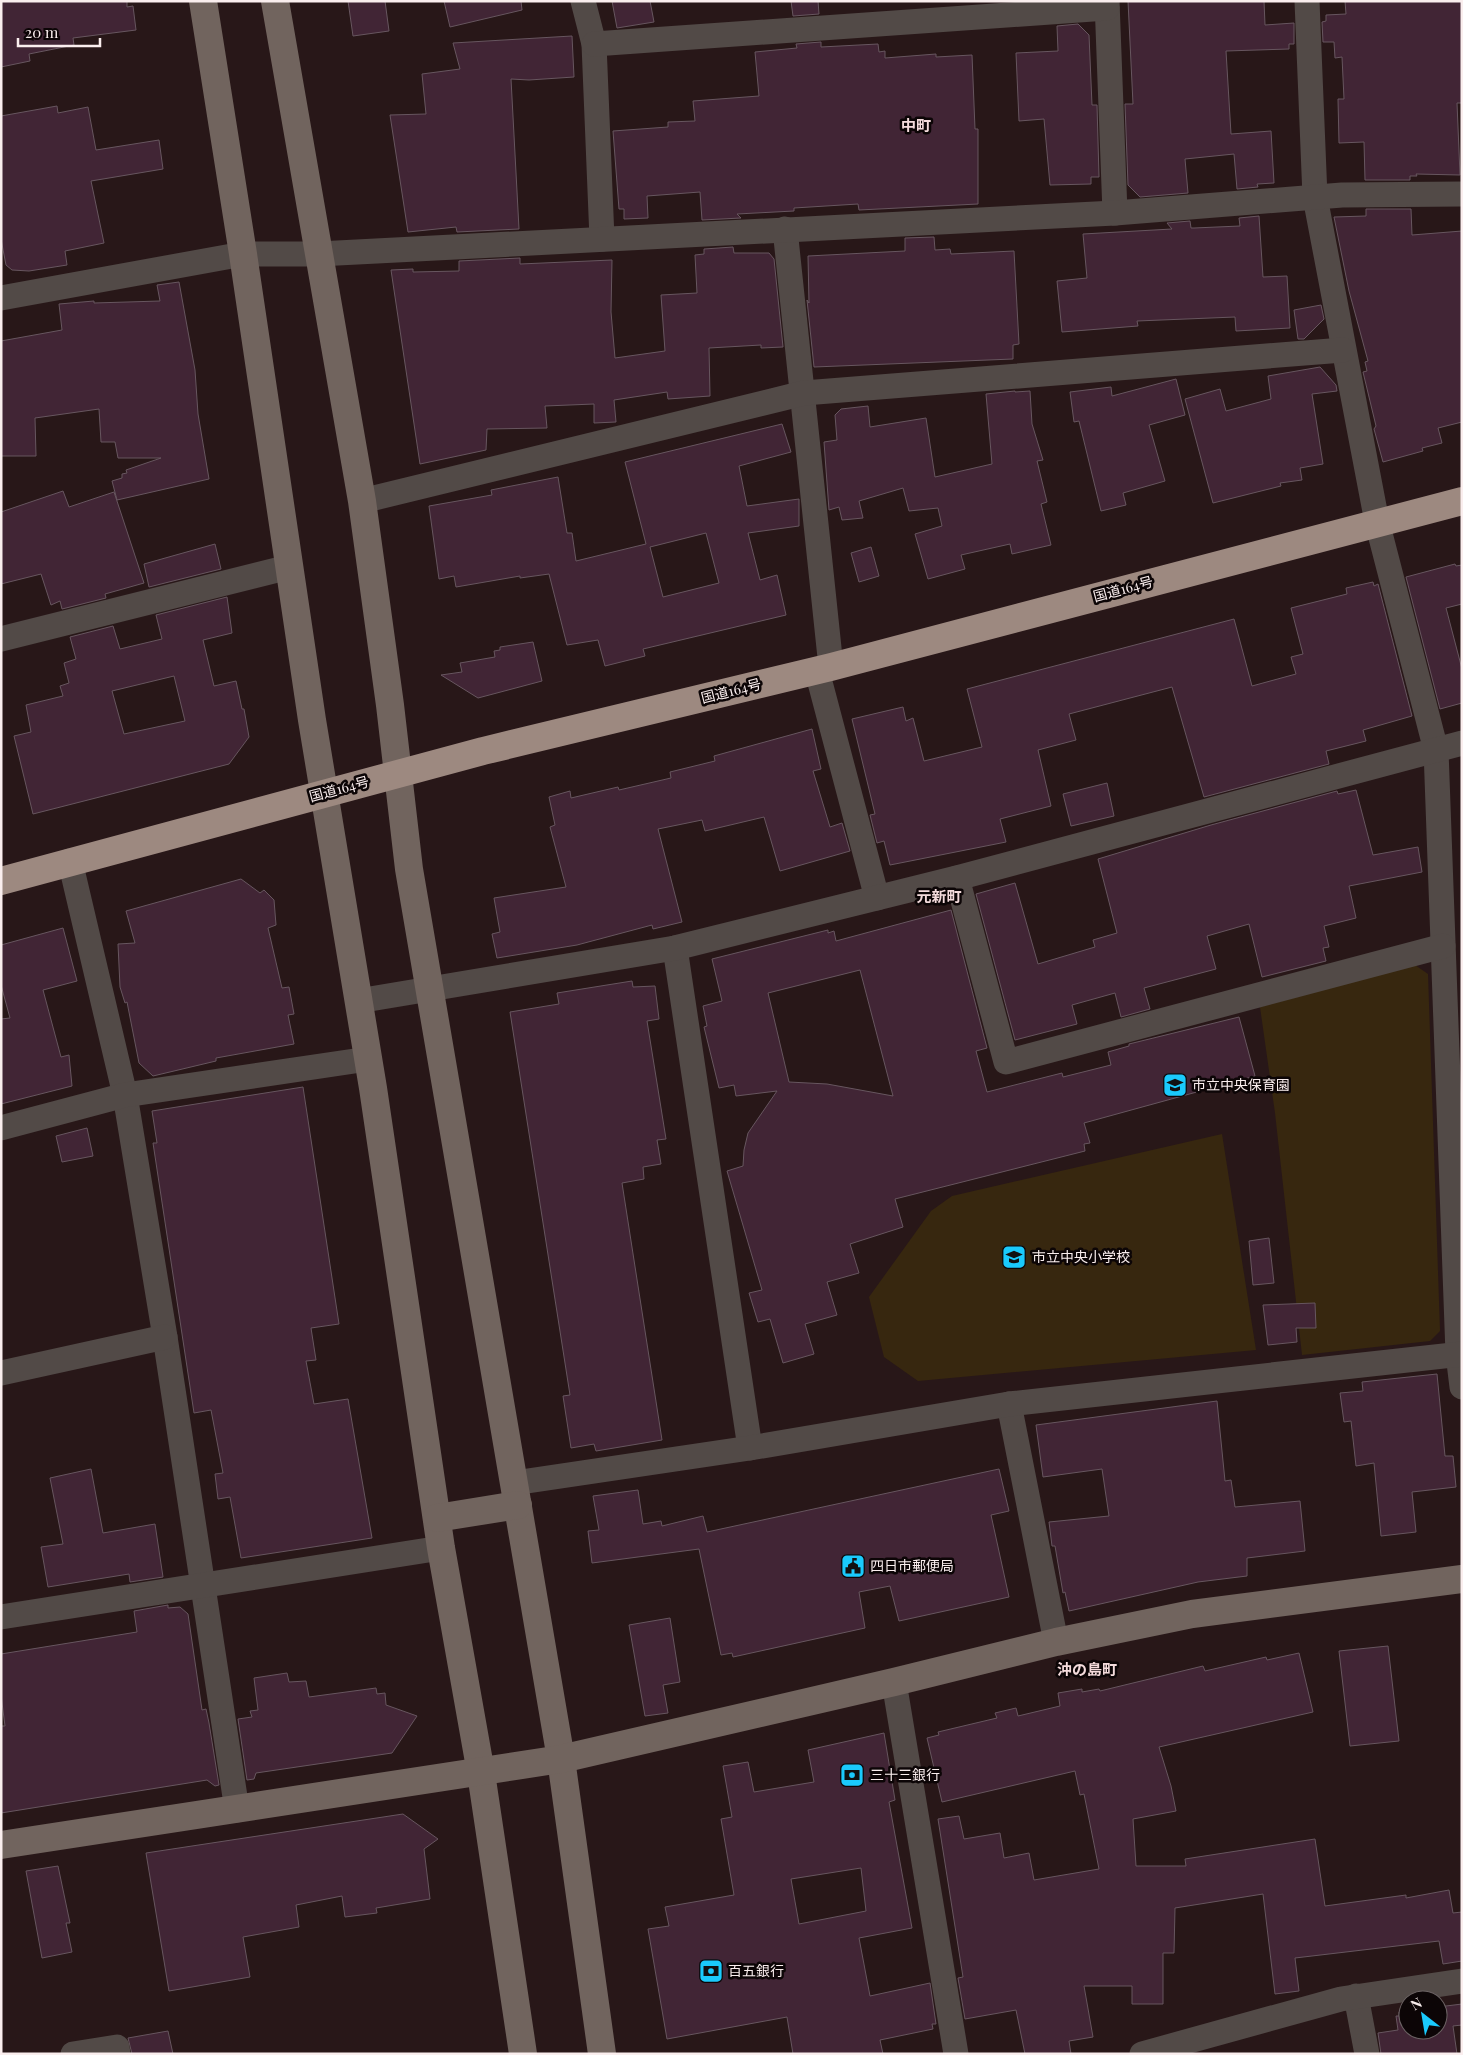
<svg xmlns="http://www.w3.org/2000/svg" width="1463" height="2055" font-family="'Playfair Display','Noto Sans JP',serif">
  <style>
    .green { fill: #37270f }
    .building { fill: #412535; stroke: #67565f; fill-rule: evenodd }
    .lines { fill: none; stroke-linecap: round; stroke-linejoin: round }
    .street { stroke: #524a47; stroke-width: 25 }
    .secondary { stroke: #71645e; stroke-width: 28 }
    .highway { stroke: #9d8980; stroke-width: 28 }
    .labels { text-anchor: middle; stroke-width: 5; stroke-linejoin: round; paint-order: stroke }
    .street-label { font-size: 14px; fill: #faeeee; stroke: #0c0506 }
    .poi-label { font-size: 14px; fill: #faeeee; stroke: #0c0506; text-anchor: start }
    .neighbourhood-label { font-size: 15px; font-weight: bold; fill: #f4dbdc; stroke: #0c0506 }
  </style>
  <rect width="100%" height="100%" fill="#281718"/>
  <g class="green">
    <polygon points="1415,965 1428,974 1440,1331 1430,1341 1302,1355 1275,1113 1260,1007"/>
    <polygon points="1222,1134 1256,1350 918,1381 884,1357 869,1297 931,1211 952,1196"/>
  </g>
  <g class="building">
    <polygon points="1,1 127,1 127,7 133,6 136,30 73,38 74,45 29,54 30,61 1,67"/>
    <polygon points="348,1 385,1 389,31 353,36"/>
    <polygon points="444,1 521,1 522,10 450,27"/>
    <polygon points="612,1 650,1 654,22 617,28"/>
    <polygon points="791,1 818,1 819,14 793,16"/>
    <polygon points="1128,1 1264,1 1265,25 1294,23 1294,44 1289,44 1289,49 1226,51 1231,134 1271,131 1274,183 1257,184 1258,187 1237,189 1234,154 1185,159 1188,193 1140,197 1128,185 1125,104 1133,104"/>
    <polygon points="1345,1 1462,1 1462,103 1457,103 1460,175 1416,174 1417,176 1410,176 1410,180 1365,180 1364,142 1339,143 1338,99 1344,99 1342,57 1335,58 1334,42 1323,42 1322,22 1326,21 1326,15 1346,14"/>
    <polygon points="1078,24 1089,35 1092,105 1097,105 1099,177 1091,177 1091,184 1050,185 1044,119 1019,121 1016,53 1058,51 1057,26"/>
    <polygon points="572,36 574,77 529,80 511,79 519,229 457,232 456,227 408,232 390,115 426,114 422,74 460,69 453,43"/>
    <polygon points="821,42 821,47 878,44 879,52 885,51 885,58 936,54 936,57 972,55 975,129 978,129 978,204 859,210 858,204 794,208 794,211 737,214 741,218 702,220 700,192 647,196 648,218 624,219 624,209 619,209 613,131 668,127 668,122 695,121 693,101 759,96 755,52 797,48 796,44"/>
    <polygon points="57,106 58,113 88,107 96,150 159,140 163,169 91,181 104,243 65,251 67,265 29,271 12,270 6,265 1,239 1,116"/>
    <polygon points="1366,209 1411,209 1412,235 1462,231 1462,422 1438,428 1442,443 1422,448 1423,451 1383,462 1374,429 1376,426 1363,372 1367,371 1365,362 1368,361 1349,291 1334,217 1366,216"/>
    <polygon points="1259,216 1263,277 1287,276 1290,328 1236,331 1235,317 1137,321 1138,326 1062,332 1057,281 1087,278 1083,234 1172,229 1167,223 1190,221 1191,228 1194,228 1240,226 1239,218"/>
    <polygon points="934,237 935,250 950,249 951,254 1014,251 1019,344 1013,345 1013,359 814,367 807,300 809,303 808,256 905,251 905,238"/>
    <polygon points="733,247 734,253 769,253 774,259 783,347 761,348 761,345 709,348 710,396 668,399 667,392 614,400 616,422 594,423 594,404 545,406 547,428 487,429 486,450 420,464 391,270 413,269 413,272 459,271 459,261 520,258 520,264 612,260 611,312 615,358 665,351 661,295 697,293 695,255 704,254 704,249"/>
    <polygon points="179,282 195,370 198,414 209,479 117,500 112,481 122,478 122,474 127,473 126,470 161,458 118,458 115,442 101,442 99,409 35,418 36,456 1,456 1,341 62,330 59,304 94,301 94,303 160,301 157,285"/>
    <polygon points="1321,305 1324,319 1304,339 1298,339 1294,310"/>
    <polygon points="1320,367 1336,385 1337,391 1312,394 1323,464 1300,468 1302,480 1280,483 1281,486 1213,503 1185,399 1220,389 1226,411 1271,399 1268,376"/>
    <polygon points="1176,379 1185,415 1149,425 1165,481 1123,493 1126,505 1101,511 1079,421 1074,422 1070,392 1111,387 1112,396"/>
    <polygon points="1015,391 1015,392 1030,391 1032,424 1043,460 1037,461 1047,502 1041,504 1051,545 1012,554 1010,544 961,555 965,569 928,579 915,534 942,526 938,508 909,511 903,488 859,501 863,518 842,520 839,507 829,510 824,442 837,440 835,415 841,409 868,406 870,427 926,418 935,477 992,464 986,394"/>
    <path d="M782,424L791,452L739,466L747,506L799,499V526L748,533L760,580L777,575L786,615L643,649L645,656L605,666L598,640L567,645L549,574L520,578V576L456,587L454,576L439,579L429,506L492,495L491,490L558,477L567,533H572L576,561L646,544L625,462ZM706,533L719,583L663,597L650,547Z"/>
    <polygon points="63,491 69,507 114,492 144,583 105,594 106,598 62,609 60,601 51,605 41,574 1,584 1,512"/>
    <polygon points="215,544 221,569 149,587 144,564"/>
    <polygon points="871,547 879,576 859,582 851,553"/>
    <polygon points="1455,564 1456,566 1462,565 1462,604 1446,608 1462,669 1462,703 1440,709 1406,577"/>
    <polygon points="1373,582 1374,586 1378,584 1412,716 1363,730 1366,741 1326,751 1329,764 1204,797 1172,687 1069,714 1076,740 1038,750 1051,806 1000,819 1006,842 890,865 884,841 877,843 870,815 875,814 852,719 903,707 906,721 913,718 924,761 982,747 967,689 1234,619 1252,686 1296,674 1291,657 1303,654 1291,608 1347,594 1346,588"/>
    <path d="M227,597L232,633L203,640L214,686L236,681L242,709H244L249,737L229,764L33,814L14,736L31,732L26,705L63,696L60,686L69,683L64,663L76,659L70,637L113,626L120,649L162,639L156,615ZM174,676L185,721L124,734L112,691Z"/>
    <polygon points="533,642 542,681 478,698 441,675 462,672 460,663 495,657 494,651 500,650 500,647"/>
    <polygon points="812,729 821,769 813,771 830,827 842,823 850,851 780,871 764,817 705,831 702,820 658,829 682,922 653,929 652,925 577,945 497,958 492,934 500,932 494,898 566,887 550,827 555,825 549,797 570,791 571,798 618,787 619,790 671,778 670,772 715,761 714,756"/>
    <polygon points="1107,783 1114,816 1071,826 1063,794"/>
    <polygon points="1356,790 1373,855 1418,847 1422,872 1349,886 1356,918 1324,926 1329,947 1323,948 1326,961 1262,977 1249,924 1207,936 1216,969 1144,988 1150,1009 1121,1017 1115,993 1072,1005 1077,1024 1015,1040 976,894 1015,883 1038,964 1095,947 1093,940 1117,933 1098,859 1211,825 1337,791 1338,794"/>
    <polygon points="241,879 260,893 264,890 274,900 276,925 268,928 282,988 289,987 294,1014 288,1015 294,1044 216,1058 216,1061 153,1076 139,1063 127,1002 125,1003 120,987 118,944 135,943 126,911"/>
    <path d="M951,910L987,1048L976,1051L987,1092L1062,1073L1063,1077L1111,1065L1108,1052L1129,1046V1044L1239,1017L1255,1076L1084,1123L1090,1143L1084,1144L1085,1151L895,1199L903,1227L850,1244L859,1273L827,1282L837,1315L805,1324L814,1354L783,1363L770,1319L758,1322L749,1293L762,1290L727,1171L743,1166L744,1150L748,1133L777,1091L736,1096L734,1085L719,1088L704,1027L707,1026L703,1006L722,1001L712,959L828,930V933L834,931L836,941ZM860,970L893,1096L827,1084L789,1082L768,993Z"/>
    <polygon points="63,928 77,981 43,990 61,1057 69,1055 72,1086 1,1104 1,1019 10,1018 1,985 1,945"/>
    <polygon points="632,981 633,987 655,986 659,1019 647,1021 666,1139 657,1140 661,1164 643,1167 644,1179 622,1183 662,1440 596,1451 594,1444 571,1448 563,1396 570,1395 510,1012 559,1004 557,993"/>
    <polygon points="303,1087 339,1324 311,1328 316,1360 306,1361 314,1404 348,1399 372,1538 241,1558 230,1497 218,1499 215,1474 223,1473 211,1410 194,1413 153,1143 157,1143 152,1111"/>
    <polygon points="87,1128 93,1156 62,1162 56,1136"/>
    <polygon points="1269,1238 1274,1283 1253,1285 1249,1241"/>
    <polygon points="1315,1303 1316,1328 1296,1328 1297,1342 1268,1345 1263,1305"/>
    <polygon points="1437,1374 1445,1456 1453,1456 1456,1487 1412,1492 1416,1532 1381,1536 1374,1463 1356,1466 1351,1421 1344,1422 1340,1393 1363,1391 1362,1382"/>
    <polygon points="1217,1401 1225,1481 1231,1480 1235,1507 1300,1501 1305,1551 1247,1558 1247,1576 1198,1582 1069,1611 1065,1592 1063,1593 1055,1546 1052,1546 1049,1522 1109,1516 1102,1469 1043,1477 1036,1425"/>
    <polygon points="91,1469 103,1533 155,1524 163,1577 130,1582 129,1574 48,1587 41,1547 63,1544 50,1478"/>
    <polygon points="999,1469 1009,1511 991,1515 1009,1597 899,1621 890,1586 859,1592 865,1628 733,1657 732,1653 721,1655 699,1549 592,1563 588,1531 599,1530 593,1496 638,1490 643,1524 661,1521 662,1526 703,1516 707,1532"/>
    <polygon points="168,1605 168,1608 180,1607 188,1614 202,1710 206,1709 209,1723 219,1785 215,1786 207,1780 1,1813 1,1726 5,1726 1,1695 1,1654 137,1632 134,1611"/>
    <polygon points="670,1618 680,1682 663,1685 668,1713 645,1716 629,1625"/>
    <polygon points="1388,1646 1399,1741 1350,1746 1339,1651"/>
    <polygon points="1299,1653 1313,1712 1159,1747 1171,1786 1176,1811 1133,1819 1136,1866 1186,1866 1185,1859 1315,1839 1325,1906 1406,1895 1406,1898 1449,1890 1453,1913 1462,1912 1462,1961 1443,1964 1439,1941 1295,1958 1299,1991 1275,1994 1263,1894 1175,1908 1174,1953 1163,1953 1163,2004 1132,2004 1132,1986 1084,1986 1093,2037 1069,2041 1071,2054 1025,2054 1016,2010 965,2019 958,1978 963,1977 960,1958 938,1819 959,1816 964,1839 1000,1833 1004,1858 1029,1853 1034,1880 1099,1869 1084,1794 1080,1795 1075,1771 942,1802 927,1738 939,1735 938,1732 997,1718 995,1713 1016,1708 1018,1716 1060,1706 1058,1693 1082,1689 1082,1692 1099,1689 1100,1691 1203,1666 1205,1671 1266,1657 1267,1660"/>
    <polygon points="287,1673 289,1682 306,1681 309,1697 376,1688 377,1694 385,1693 386,1705 417,1716 392,1753 256,1773 254,1779 247,1780 238,1719 252,1717 250,1711 258,1710 254,1678"/>
    <path d="M884,1733L895,1800L889,1802L912,1928L859,1938L870,1996L930,1983L936,2024H932L933,2029L880,2040L883,2054H793L787,2017L667,2039L648,1929L669,1926L665,1907L734,1895L721,1819L732,1817L723,1766L748,1762L754,1792L814,1782L808,1750ZM861,1868L866,1911L799,1924L791,1879Z"/>
    <polygon points="403,1814 438,1839 424,1849 430,1899 376,1908 377,1913 345,1917 342,1896 296,1905 299,1927 243,1937 250,1977 169,1991 146,1853"/>
    <polygon points="58,1866 70,1923 66,1923 72,1952 42,1958 26,1871"/>
    <polygon points="1462,2004 1462,2025 1453,2026 1457,2054 1381,2054 1378,2033 1398,2030 1396,2016 1399,2016 1399,2012 1408,2011 1408,2030 1438,2030 1438,2007"/>
    <polygon points="168,2031 173,2054 132,2054 128,2038"/>
  </g>
  <g class="lines">
    <g class="street">
      <polyline points="583,1 594,44 602,239"/>
      <polyline points="1107,1 1115,213"/>
      <polyline points="1307,1 1315,197 1377,522 1436,750 1458,1354 1462,1387"/>
      <polyline points="594,44 1107,8"/>
      <polyline points="785,229 831,667"/>
      <polyline points="1,298 243,254 318,254 1115,213 1342,195 1462,194"/>
      <polyline points="362,501 804,393 1343,350"/>
      <polyline points="1,639 289,567"/>
      <polyline points="817,671 877,898"/>
      <polyline points="70,861 125,1095 165,1337 237,1810"/>
      <polyline points="957,878 1006,1062 1443,946"/>
      <polyline points="675,948 750,1448"/>
      <polyline points="358,1001 675,948 957,878 1462,743"/>
      <polyline points="1,1128 125,1095 368,1059"/>
      <polyline points="1,1373 165,1337"/>
      <polyline points="1009,1404 1056,1642"/>
      <polyline points="514,1483 750,1448 1009,1404 1462,1354"/>
      <polyline points="1,1617 441,1548"/>
      <polyline points="894,1682 956,2054"/>
      <polyline points="1356,1996 1367,2054"/>
      <polyline points="73,2054 117,2047 118,2054"/>
      <polyline points="1142,2054 1341,1999 1462,1981"/>
    </g>
    <g class="secondary">
      <polyline points="203,1 243,254 312,720 373,1088 441,1548 481,1773 523,2054"/>
      <polyline points="275,1 362,501 390,705 409,869 561,1759 602,2054"/>
      <polyline points="437,1518 518,1505"/>
      <polyline points="1,1845 561,1759 894,1682 1056,1642 1192,1614 1462,1579"/>
    </g>
    <polyline class="highway" points="1,881 483,751 831,667 1462,501"/>
  </g>
  <defs>
    <g id="school-square" transform="scale(1.25)"><rect x="-9" y="-9" width="18" height="18" rx="4" fill="#1acafc" stroke="#0c0506"/><path d="M0-5L7-2L0 1L-7-2ZM-4 1L0 2.5L4 1V4Q0 6-4 4Z" fill="#111"/></g>
    <g id="civic-square" transform="scale(1.25)"><rect x="-9" y="-9" width="18" height="18" rx="4" fill="#1acafc" stroke="#0c0506"/><path d="M-.6-6.5H3V-4.5H.6V-3L4-1V1h2V6H-6V1h2V-1L-.6-3ZM-1.2 2.5V6h2.4V2.5Z" fill="#111"/></g>
    <g id="bank-square" transform="scale(1.25)"><rect x="-9" y="-9" width="18" height="18" rx="4" fill="#1acafc" stroke="#0c0506"/><path d="M-6-4H6V4H-6ZM0-2.3a2.3 2.3 0 1 0 0 4.6a2.3 2.3 0 1 0 0-4.6Z" fill="#111"/></g>
  </defs>
  <g fill-rule="evenodd">
    <use href="#school-square" x="1175" y="1085"/>
    <use href="#school-square" x="1014" y="1257"/>
    <use href="#civic-square" x="853" y="1566"/>
    <use href="#bank-square" x="852" y="1775"/>
    <use href="#bank-square" x="711" y="1971"/>
  </g>
  <g class="labels">
    <g class="street-label">
      <text transform="translate(1123 589) rotate(-15)" y="5">国道164号</text>
      <text transform="translate(731 691) rotate(-14)" y="5">国道164号</text>
      <text transform="translate(339 789) rotate(-15)" y="5">国道164号</text>
    </g>
    <g class="poi-label">
      <text x="1192" y="1090">市立中央保育園</text>
      <text x="1032" y="1262">市立中央小学校</text>
      <text x="870" y="1571">四日市郵便局</text>
      <text x="870" y="1780">三十三銀行</text>
      <text x="728" y="1976">百五銀行</text>
    </g>
    <g class="neighbourhood-label">
      <text x="916" y="131">中町</text>
      <text x="939" y="902">元新町</text>
      <text x="1087" y="1675">沖の島町</text>
    </g>
  </g>
  <rect width="1463" height="2055" fill="none" stroke="#faeeee" stroke-width="5"/>
  <g transform="translate(1423 2015) rotate(329)"><circle r="24" fill="#0c0506" stroke="#6b6263"/>
  <path d="M0-4L9 19L0 12L-9 19Z" fill="#1acafc"/>
  <text y="-8" font-size="14" font-weight="bold" text-anchor="middle" fill="#faeeee">N</text>
  </g>
  <path d="M18 38v8h82v-8" fill="none" stroke="#faeeee" stroke-width="2.5"/>
  <text x="25" y="38" font-size="15" fill="#faeeee" stroke="#0c0506" stroke-width="4" paint-order="stroke">20 m</text>
</svg>
